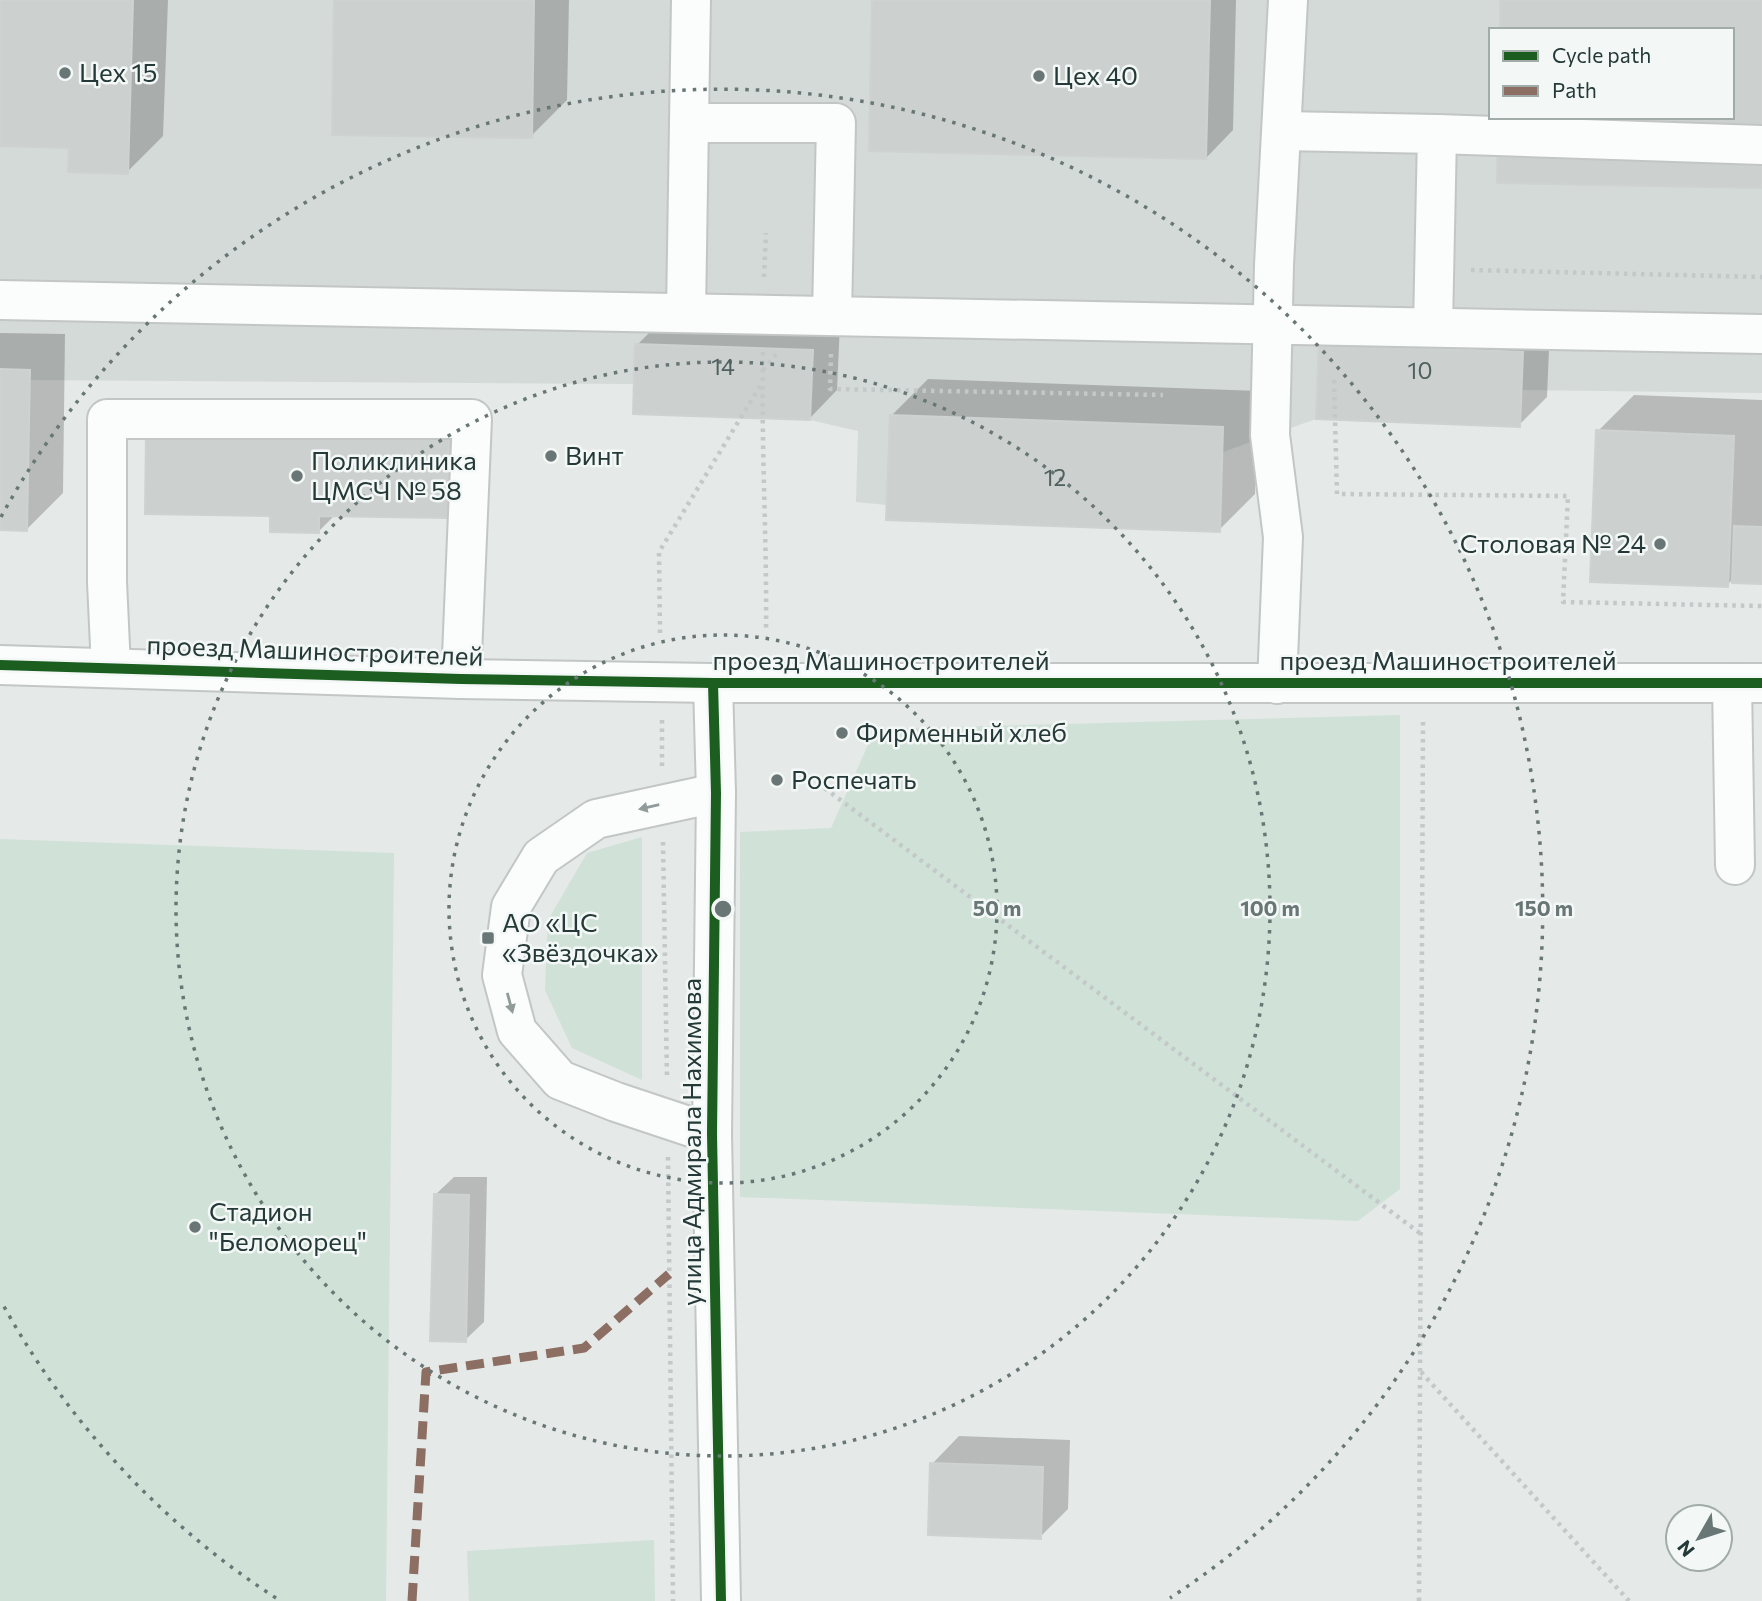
<svg xmlns="http://www.w3.org/2000/svg" width="1762" height="1601" font-family="Commissioner,sans-serif">
  <style>
    .built { fill: #d4dad8; fill-rule: evenodd }
    .green { fill: #d0e1d8 }
    .shadow { fill: #0003 }
    .building { fill: #ccd1cf; stroke: #ced2d1; stroke-width: 2 }
    .lines { fill: none; stroke-linecap: round; stroke-linejoin: round }
    .minor-casing { stroke: #c2c6c5; stroke-width: 42 }
    .path { stroke: #c2c9c8; stroke-width: 4.5; stroke-dasharray: 3.5 5; stroke-linecap: butt }
    .minor { stroke: #fbfcfc; stroke-width: 38 }
    .quiet { stroke: #8d6e63; stroke-width: 9; stroke-dasharray: 18 9; stroke-linecap: butt }
    .cycleway-casing { stroke: #f3f8f6; stroke-width: 15 }
    .cycleway { stroke: #1b5e20; stroke-width: 10 }
    .oneway { fill: #909b9a }
    .ring { fill: none; stroke: #687776; stroke-width: 3.5; stroke-dasharray: 3.5 7 }
    .poi-dot { fill: #687776; stroke: #f3f8f6; stroke-width: 2.5 }
    .labels { text-anchor: middle; stroke-width: 5; stroke-linejoin: round; paint-order: stroke }
    .number-label { font-size: 23px; fill: #50605e }
    .poi-label { font-size: 26px; fill: #253a38; stroke: #f3f8f6; text-anchor: start }
    .street-label { font-size: 26px; fill: #253a38; stroke: #f3f8f6 }
    .centre { fill: #687776; stroke: #f3f8f6; stroke-width: 3.5 }
    .ring-label { font-size: 21px; text-anchor: middle; font-weight: bold; fill: #687776; stroke: #f3f8f6; stroke-width: 5; stroke-linejoin: round; paint-order: stroke }
  </style>
  <rect width="100%" height="100%" fill="#e5e9e8"/>
  <path class="built" d="M0,0H1762V393L1522,390L1520,427L1316,419L1223,452V427L890,415L887,505L856,502L858,431L810,420L633,414L634,384L30,380L27,531L0,530ZM1491,30H1732V117H1491Z"/>
  <g class="green">
    <polygon points="1400,715 1400,1189 1358,1221 740,1197 740,832 831,828 875,729"/>
    <polygon points="642,837 642,1080 572,1048 545,990 548,920 587,853"/>
    <polygon points="0,839 394,853 386,1601 0,1601"/>
    <polygon points="654,1540 655,1601 469,1601 467,1551"/>
  </g>
  <g class="shadow">
    <polygon points="0,0 168,0 163,136 127,172 71,147 0,144"/>
    <polygon points="336,0 569,0 567,100 531,136"/>
    <polygon points="874,0 1236,0 1233,130 1206,158"/>
    <polygon points="665,317 840,323 837,390 810,418 637,345"/>
    <polygon points="1348,317 1550,325 1547,397 1519,425 1318,417"/>
    <polygon points="0,333 65,334 63,493 27,529 0,529"/>
    <polygon points="928,379 1259,391 1255,494 1219,530 891,416"/>
    <polygon points="1634,395 1762,400 1762,582 1731,581 1727,585 1598,431"/>
    <polygon points="184,399 485,403 484,480 447,516 335,515 318,532 271,514 148,435"/>
    <polygon points="454,1177 487,1177 484,1322 465,1340 435,1195"/>
    <polygon points="959,1436 1070,1440 1068,1509 1040,1537 932,1464"/>
  </g>
  <g class="building">
    <polygon points="0,0 133,0 128,174 68,172 69,148 0,146"/>
    <polygon points="334,0 534,0 532,138 332,135"/>
    <polygon points="872,0 1210,0 1206,159 869,151"/>
    <polygon points="1500,0 1762,0 1762,188 1497,183 1498,117 1732,117 1732,30 1500,30"/>
    <polygon points="635,344 813,350 810,420 633,414"/>
    <polygon points="1319,344 1523,352 1520,427 1316,419"/>
    <polygon points="0,369 30,370 27,531 0,530"/>
    <polygon points="890,415 1223,427 1220,532 886,520"/>
    <polygon points="1596,430 1734,436 1728,587 1590,582"/>
    <polygon points="146,434 449,438 448,518 319,516 319,533 270,532 270,516 145,514"/>
    <polygon points="1734,526 1762,527 1762,584 1732,583"/>
    <polygon points="434,1194 469,1195 466,1342 430,1341"/>
    <polygon points="930,1463 1043,1467 1041,1539 928,1535"/>
  </g>
  <g class="lines">
    <g class="minor-casing">
      <g id="minor">
        <polyline points="689,123 691,0"/>
        <polyline points="1282,131 1437,134 1433,327"/>
        <polyline points="1437,134 1762,145"/>
        <polyline points="0,300 1762,334"/>
        <polyline points="686,313 689,123 836,123 832,316"/>
        <polyline points="0,665 461,679 713,683 1762,683"/>
        <polyline points="111,668 107,582 107,419 472,419 461,679"/>
        <polyline points="713,683 716,793 712,1134 721,1601"/>
        <polyline points="1732,683 1735,865"/>
        <polyline points="1277,684 1283,537 1270,435 1274,265 1288,0"/>
        <polyline points="712,1134 616,1102 560,1080 517,1031 502,975 511,907 541,857 596,819 716,793"/>
      </g>
    </g>
    <g class="path">
      <polyline points="1471,270 1762,277"/>
      <polyline points="764,277 766,233"/>
      <path d="M763,352C761,445 767,537 766,630"/>
      <polyline points="831,354 830,389 1163,395"/>
      <polyline points="763,370 778,352"/>
      <polyline points="1334,380 1337,494 1568,496 1563,602 1762,606"/>
      <polyline points="660,633 659,552 760,386"/>
      <polyline points="662,720 662,767"/>
      <polyline points="811,778 1421,1234"/>
      <polyline points="663,842 667,1079"/>
      <polyline points="668,1157 673,1601"/>
      <polyline points="1421,1372 1629,1601"/>
      <polyline points="1419,1601 1423,721"/>
    </g>
    <use href="#minor" class="minor"/>
    <polyline class="quiet" points="412,1601 426,1372 584,1348 669,1274"/>
    <g class="cycleway-casing">
      <g id="cycleway">
        <polyline points="0,665 461,679 713,683 1762,683"/>
        <polyline points="713,683 716,793 712,1134 721,1601"/>
      </g>
    </g>
    <use href="#cycleway" class="cycleway"/>
  </g>
  <defs><path id="oneway-solid" d="M-6-.8H1V-3.2L6.5 0L1 3.2V.8H-6Z" transform="scale(1.75)"/></defs>
  <g class="oneway">
    <use href="#oneway-solid" transform="translate(649 807) rotate(167)"/>
    <use href="#oneway-solid" transform="translate(510 1003) rotate(75)"/>
  </g>
  <g class="ring">
    <circle cx="723" cy="909" r="274"/>
    <circle cx="723" cy="909" r="547"/>
    <path d="M276 1598A821 821 0 0 1 1 1301M1 517A821 821 0 1 1 1170 1598"/>
  </g>
  <g class="poi-dot">
    <circle cx="65" cy="73" r="7"/>
    <circle cx="1039" cy="76" r="7"/>
    <circle cx="551" cy="456" r="7"/>
    <circle cx="297" cy="476" r="7"/>
    <circle cx="1660" cy="544" r="7"/>
    <circle cx="842" cy="733" r="7"/>
    <circle cx="777" cy="780" r="7"/>
    <rect x="481" y="931" width="14" height="14" rx="3.5"/>
    <circle cx="195" cy="1227" r="7"/>
  </g>
  <g class="labels">
    <g class="number-label">
      <text x="723" y="375">14</text>
      <text x="1420" y="379">10</text>
      <text x="1055" y="486">12</text>
    </g>
    <g class="poi-label">
      <text x="79" y="82">Цех 15</text>
      <text x="1053" y="85">Цех 40</text>
      <text x="565" y="465">Винт</text>
      <text x="311" y="470">Поликлиника<tspan x="311" dy="30">ЦМСЧ № 58</tspan></text>
      <text x="1646" y="553" text-anchor="end">Столовая № 24</text>
      <text x="856" y="742">Фирменный хлеб</text>
      <text x="791" y="789">Роспечать</text>
      <text x="502" y="932">АО «ЦС<tspan x="502" dy="30">«Звёздочка»</tspan></text>
      <text x="209" y="1221">Стадион<tspan x="209" dy="30">"Беломорец"</tspan></text>
    </g>
    <g class="street-label">
      <text transform="translate(315 651) rotate(2)" y="9">проезд Машиностроителей</text>
      <text x="881" y="670">проезд Машиностроителей</text>
      <text x="1448" y="670">проезд Машиностроителей</text>
      <text transform="translate(692 1142) rotate(-90)" y="9">улица Адмирала Нахимова</text>
    </g>
  </g>
  <circle cx="723" cy="909" r="10" class="centre"/>
  <g class="ring-label">
    <text x="997" y="916">50 m</text>
    <text x="1270" y="916">100 m</text>
    <text x="1544" y="916">150 m</text>
  </g>
  <rect x="1489" y="28" width="245" height="91" fill="#f3f8f6" stroke="#a1acaa" stroke-width="2"/>
  <rect x="1503" y="51" width="35" height="10" fill="#1b5e20" stroke="#a1acaa" stroke-width="2"/>
  <text x="1552" y="63" font-size="21" fill="#253a38">Cycle path</text>
  <rect x="1503" y="86" width="35" height="10" fill="#8d6e63" stroke="#a1acaa" stroke-width="2"/>
  <text x="1552" y="98" font-size="21" fill="#253a38">Path</text>
  <g transform="translate(1699 1538) rotate(231)"><circle r="33" fill="#f3f8f6" stroke="#a1acaa" stroke-width="2"/>
  <path d="M0-5L12 26L0 18L-12 26Z" fill="#687776"/>
  <text y="-10" font-size="19" font-weight="bold" text-anchor="middle" fill="#253a38">N</text>
  </g>
</svg>
